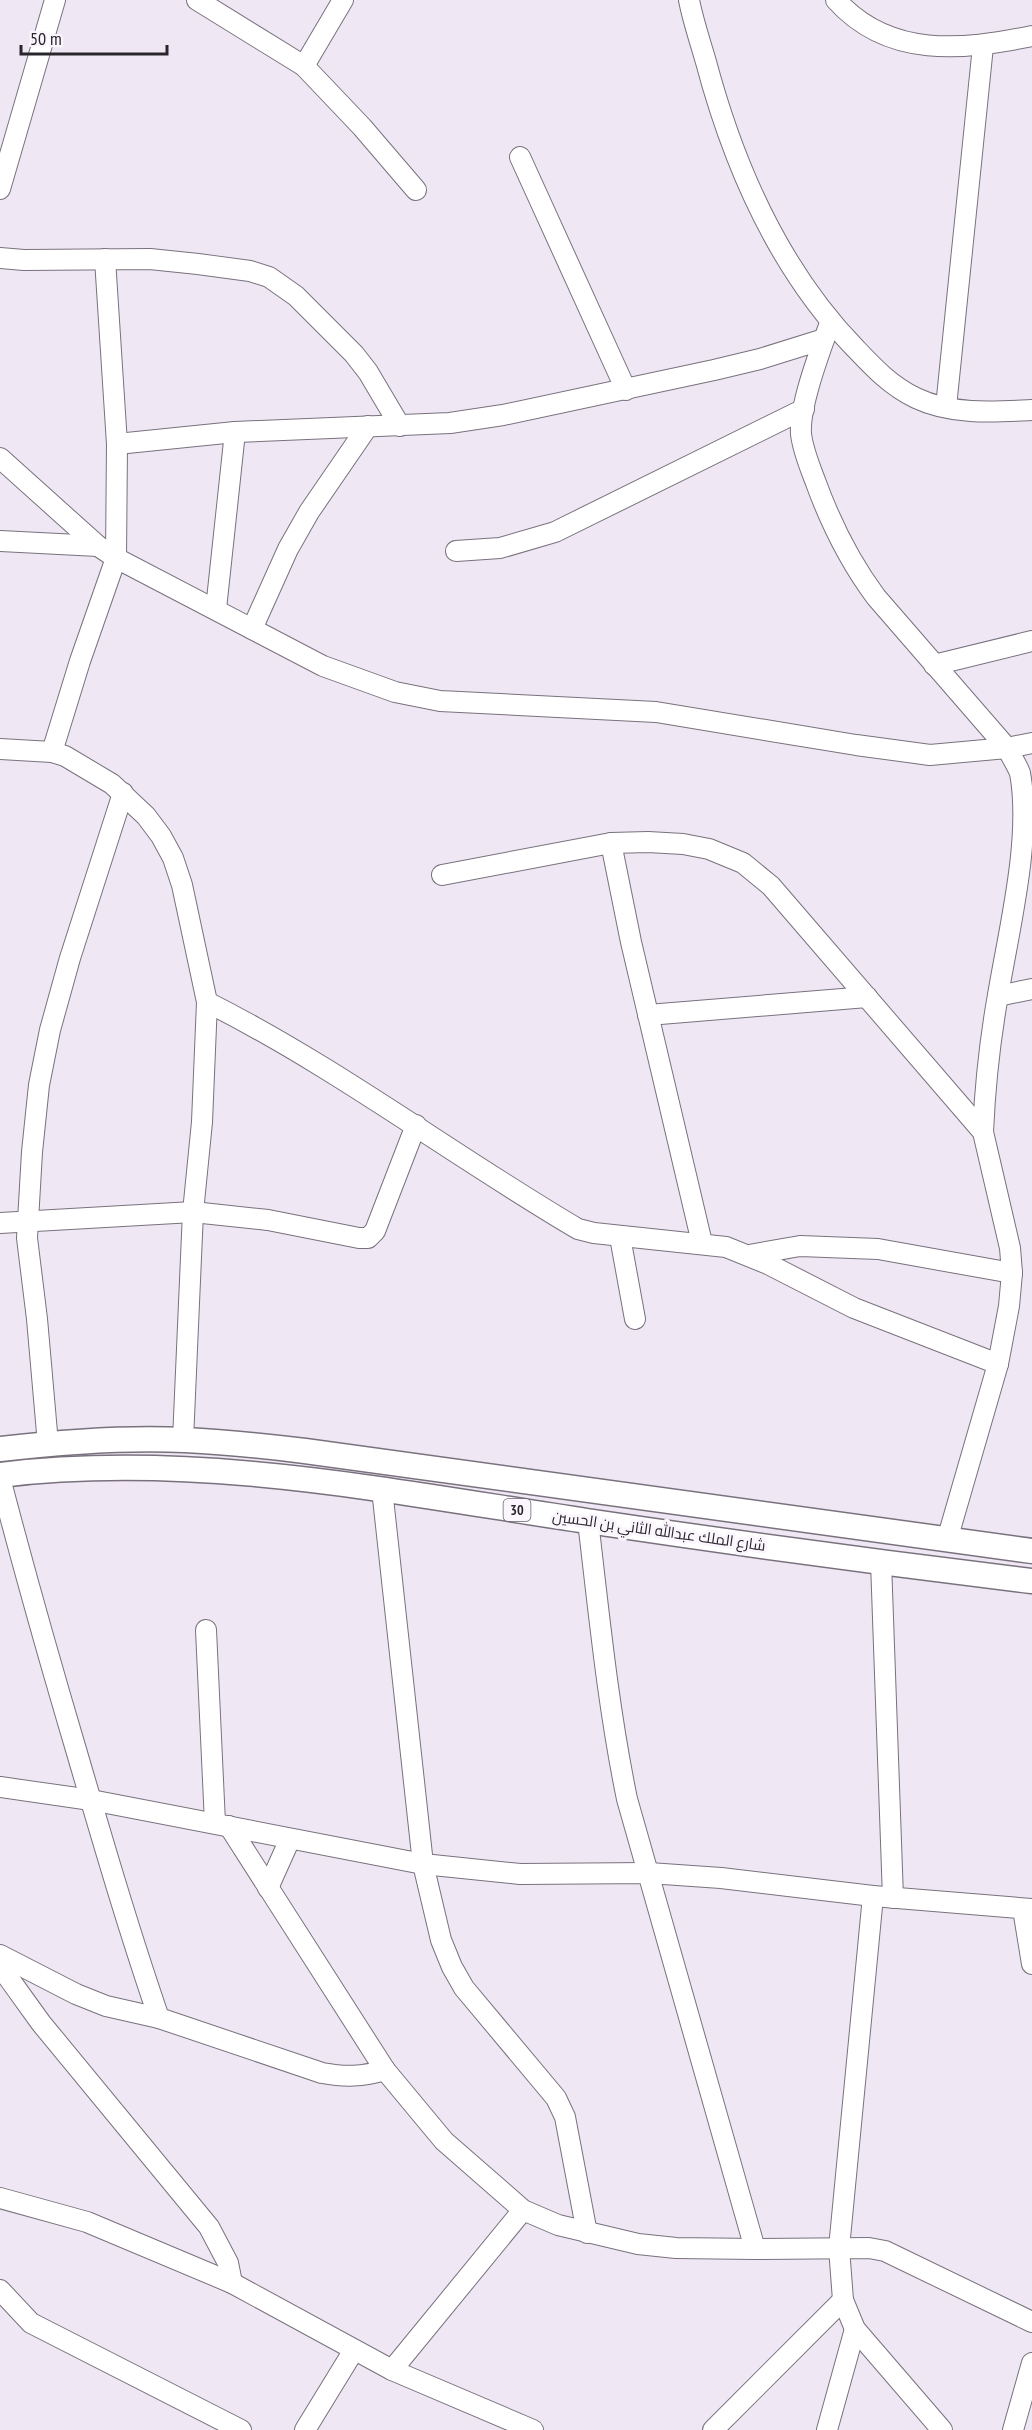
<svg xmlns="http://www.w3.org/2000/svg" width="1032" height="2430" font-family="'PT Sans Narrow',Cairo,sans-serif">
  <style>
    .lines { fill: none; stroke-linecap: round; stroke-linejoin: round }
    .minor-casing { stroke: #79717d; stroke-width: 22 }
    .major-casing { stroke: #79717d; stroke-width: 27 }
    .minor { stroke: #fff; stroke-width: 20 }
    .major { stroke: #fff; stroke-width: 24 }
    .labels { text-anchor: middle; stroke-width: 6; stroke-linejoin: round; paint-order: stroke }
    .shield { fill: #fbf6fe; stroke: #68646a; stroke-width: 1.5 }
    .shield-label { font-size: 14px; font-weight: bold; fill: #29262b }
    .street-label { font-size: 15px; fill: #29262b; stroke: #fbf6fe }
  </style>
  <rect width="100%" height="100%" fill="#f0e7f4"/>
  <g class="lines">
    <g class="minor-casing">
      <g id="minor">
        <polyline points="197,0 304,66 362,127 416,190"/>
        <path d="M689,0C693,21 700,41 706,62C734,167 779,270 856,349C874,368 891,386 916,398C951,415 994,412 1032,410"/>
        <path d="M836,0C889,59 963,50 1032,36"/>
        <polyline points="304,66 343,0"/>
        <polyline points="520,157 626,390"/>
        <polyline points="0,189 55,0"/>
        <polyline points="0,258 24,260 150,259 198,264 250,271 269,277 296,296 354,354 368,372 400,426"/>
        <path d="M830,323C820,351 799,406 801,434C803,451 810,467 816,483C831,524 850,562 876,597L1007,748C1011,756 1017,765 1020,773C1032,838 1009,929 998,995C990,1040 985,1087 983,1132"/>
        <polyline points="946,407 983,46"/>
        <polyline points="117,444 235,432 450,423 503,415 714,370 760,359 824,339"/>
        <polyline points="0,458 98,546 116,558 323,666 395,692 440,701 656,712 856,745 930,755 1007,748 1032,743"/>
        <polyline points="0,541 98,546"/>
        <polyline points="456,551 500,548 555,532 804,409"/>
        <polyline points="216,609 235,432"/>
        <polyline points="252,629 288,549 309,512 368,426"/>
        <polyline points="934,665 1032,641"/>
        <polyline points="0,749 52,752 65,756 112,784 146,816 161,836 173,858 182,885 207,1002 202,1122 193,1212 183,1440"/>
        <polyline points="52,752 80,661 116,558 117,444 105,259"/>
        <polyline points="611,843 631,942 702,1243"/>
        <polyline points="442,875 611,843 648,842 683,844 709,849 743,863 771,886 983,1132 1010,1248 1012,1273 1009,1306 998,1364 947,1540"/>
        <polyline points="998,996 1032,989"/>
        <path d="M207,1002C338,1068 452,1155 578,1229L594,1233L726,1247L768,1264L854,1308L998,1364"/>
        <polyline points="648,1015 867,997"/>
        <polyline points="0,1223 193,1212 268,1220 359,1238 368,1238 375,1231 416,1125"/>
        <polyline points="620,1237 635,1319"/>
        <polyline points="749,1255 800,1246 878,1249 1012,1273"/>
        <polyline points="48,1444 37,1319 27,1238 32,1152 39,1085 50,1030 70,958 123,793"/>
        <path d="M0,1478C24,1570 50,1662 77,1753C103,1842 129,1931 159,2018L322,2073C345,2077 362,2077 385,2070"/>
        <polyline points="382,1489 423,1864 441,1940 452,1967 464,1988 556,2098 565,2117 587,2233"/>
        <path d="M588,1521C599,1614 608,1707 627,1799L755,2249"/>
        <polyline points="881,1562 893,1898"/>
        <polyline points="206,1630 215,1823"/>
        <polyline points="0,1787 91,1800 423,1864 520,1874 649,1873 721,1878 873,1896 1032,1909"/>
        <polyline points="229,1826 385,2070 444,2141 523,2210 558,2225 638,2244 676,2248 755,2249 869,2248 885,2251 1032,2322"/>
        <polyline points="268,1888 290,1839"/>
        <polyline points="873,1896 839,2248 843,2300 855,2329 942,2430"/>
        <polyline points="1023,1909 1032,1964"/>
        <polyline points="0,1955 76,1994 106,2006 159,2018"/>
        <polyline points="0,1966 41,2023 209,2227 228,2263 232,2283"/>
        <polyline points="0,2198 87,2222 232,2283 392,2370 533,2430"/>
        <polyline points="0,2290 31,2323 241,2430"/>
        <polyline points="392,2370 523,2210"/>
        <polyline points="305,2430 354,2350"/>
        <polyline points="713,2430 843,2300"/>
        <polyline points="827,2430 855,2329"/>
        <polyline points="1013,2430 1032,2363"/>
      </g>
    </g>
    <g class="major-casing">
      <g id="major">
        <path d="M0,1449C61,1442 124,1437 185,1440C225,1442 265,1446 305,1451L1032,1551"/>
        <path d="M0,1475C197,1451 393,1492 587,1521C735,1543 883,1563 1032,1581"/>
      </g>
    </g>
    <use href="#minor" class="minor"/>
    <use href="#major" class="major"/>
  </g>
  <g class="labels">
    <rect class="shield" x="503.5" y="1499" width="27" height="22" rx="4.5"/>
    <g class="shield-label">
      <text x="517" y="1515">30</text>
    </g>
    <g class="street-label">
      <text transform="translate(659 1531) rotate(8)" y="5">شارع الملك عبدالله الثاني بن الحسين</text>
    </g>
  </g>
  <path d="M21 45v9h146v-9" fill="none" stroke="#29262b" stroke-width="3"/>
  <text x="30" y="45" font-size="18" fill="#29262b" stroke="#fbf6fe" stroke-width="4.5" paint-order="stroke">50 m</text>
</svg>
